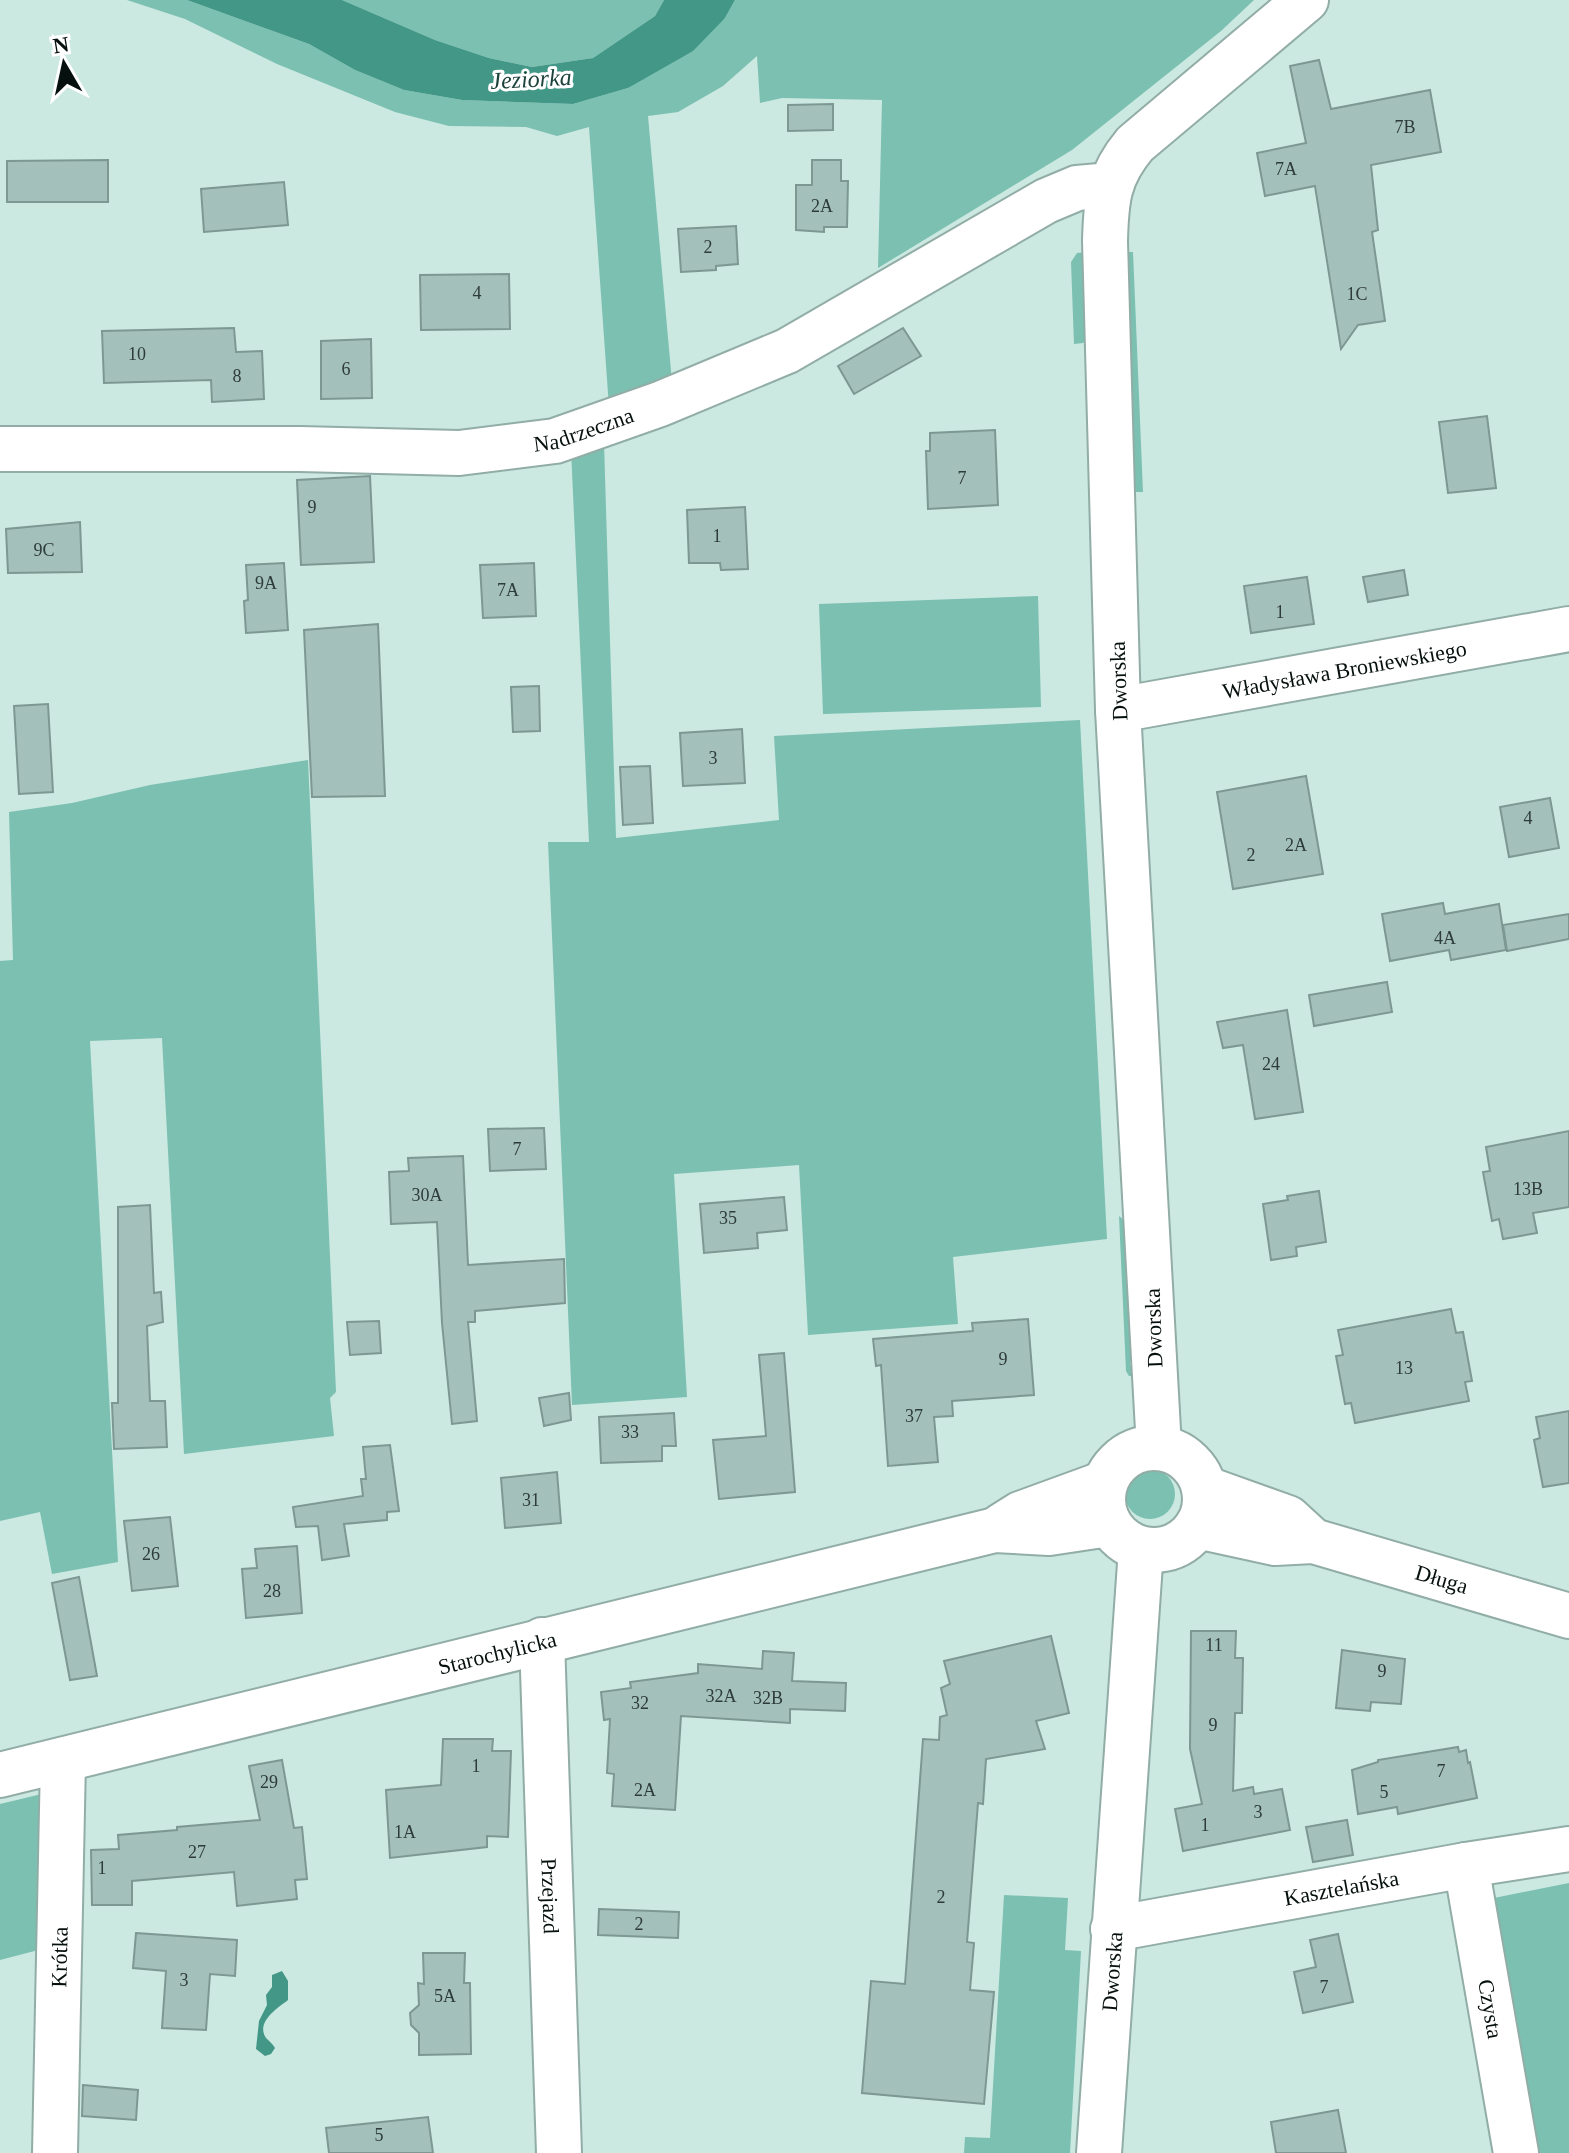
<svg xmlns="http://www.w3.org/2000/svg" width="1569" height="2153" font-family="'Times New Roman',serif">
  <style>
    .green { fill: #7bc0b1 }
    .water { fill: #439787 }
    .building { fill: #a4c0ba; stroke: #7d9892; stroke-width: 2 }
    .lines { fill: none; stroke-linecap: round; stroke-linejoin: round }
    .minor-casing { stroke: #91ada6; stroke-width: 48 }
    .minor { stroke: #fff; stroke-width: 44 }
    .labels { text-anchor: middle; stroke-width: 6; stroke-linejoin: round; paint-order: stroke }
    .number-label { font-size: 18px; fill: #2e3c39 }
    .street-label { font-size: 22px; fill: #06100e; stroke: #fff }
    .water-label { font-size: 24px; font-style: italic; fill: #1c423b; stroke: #fff }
  </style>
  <rect width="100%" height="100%" fill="#cbe8e1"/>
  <g class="green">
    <polygon points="127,0 187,0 309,44 355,70 404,90 462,100 573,104 628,88 725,18 735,0 1254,0 1221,31 1072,150 878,268 882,100 782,98 760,103 757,56 723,86 678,112 648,116 672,382 609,407 589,127 557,136 526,127 449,126 395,112 277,64 185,19"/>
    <polygon points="342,0 664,0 655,16 593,58 532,67 489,58 435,40"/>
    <polygon points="1087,252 1090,336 1083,343 1074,344 1071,262 1077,253"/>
    <polygon points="1119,252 1133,252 1143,492 1136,492 1129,484"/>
    <polygon points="604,443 616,838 779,820 774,736 1080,720 1107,1239 953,1257 958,1324 808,1335 799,1165 674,1174 687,1397 572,1405 548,842 589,842 571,450"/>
    <polygon points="1038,596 1041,707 823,714 819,604"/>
    <polygon points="308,760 336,1392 330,1398 334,1436 184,1454 162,1038 90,1041 118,1562 52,1574 40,1512 0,1521 0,961 13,960 9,812 72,803 150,785"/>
    <polygon points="1119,1216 1131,1226 1135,1358 1130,1361 1130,1365 1135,1368 1135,1376 1129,1376 1126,1371"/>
    <circle cx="1150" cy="1494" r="25"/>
    <polygon points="46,1793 50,1947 0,1960 0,1804"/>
    <polygon points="1569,1883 1569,2153 1533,2153 1489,1899"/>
    <polygon points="1004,1895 1068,1898 1065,1950 1081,1951 1070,2153 964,2153 965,2137 990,2138"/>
  </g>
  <g class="water">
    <polygon points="187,0 342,0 435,40 489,58 532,67 593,58 655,16 664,0 735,0 725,18 693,51 628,88 573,104 462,100 404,90 355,70 309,44"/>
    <path d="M282,1971L288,1981V2000C279,2007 255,2022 266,2038C269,2041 273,2044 275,2048L271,2054L265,2056L256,2049L259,2021L267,2005L266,1995L272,1987V1975Z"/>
  </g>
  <g class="building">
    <polygon points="1319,60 1331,109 1430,90 1441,152 1371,165 1378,230 1372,232 1385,321 1358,325 1341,349 1315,186 1265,196 1257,153 1306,143 1290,66"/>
    <polygon points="833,104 833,130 788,131 788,105"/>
    <polygon points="108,160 108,202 7,202 7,161"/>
    <polygon points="812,160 841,160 841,181 848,181 847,227 824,227 824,232 796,230 796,185 812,185"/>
    <polygon points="284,182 288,225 204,232 201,189"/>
    <polygon points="736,226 738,264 716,266 716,270 681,272 678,229"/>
    <polygon points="509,274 510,329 421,330 420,275"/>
    <polygon points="234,328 236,352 262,351 264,399 212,402 211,380 104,383 102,331"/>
    <polygon points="903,328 921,356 854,394 838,366"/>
    <polygon points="371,339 372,398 321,399 321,341"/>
    <polygon points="1487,416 1496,488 1448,493 1439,422"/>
    <polygon points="995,430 998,505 928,509 926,451 930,451 930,433"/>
    <polygon points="370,476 374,562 301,565 297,480"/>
    <polygon points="745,507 748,569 721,570 720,563 689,563 687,510"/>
    <polygon points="80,522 82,572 8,573 6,529"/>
    <polygon points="284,563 288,630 246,633 244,601 248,600 246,565"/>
    <polygon points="534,563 536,616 483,618 480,565"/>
    <polygon points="1404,570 1408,595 1368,602 1363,577"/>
    <polygon points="1307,577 1314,624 1251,633 1244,586"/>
    <polygon points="378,624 385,796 312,797 304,630"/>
    <polygon points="539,686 540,731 513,732 511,687"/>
    <polygon points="48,704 53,792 19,794 14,706"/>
    <polygon points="742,729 745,783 683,786 680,733"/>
    <polygon points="650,766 653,823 623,825 620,767"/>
    <polygon points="1306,776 1323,874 1233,889 1217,792"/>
    <polygon points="1550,798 1559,848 1509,857 1500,807"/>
    <polygon points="1443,903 1445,914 1499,904 1506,950 1451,960 1449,950 1390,961 1382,914"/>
    <polygon points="1569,914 1569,939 1507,951 1503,925"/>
    <polygon points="1387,982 1392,1012 1314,1026 1309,995"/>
    <polygon points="1287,1010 1303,1112 1255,1119 1243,1045 1223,1048 1217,1022"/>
    <polygon points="544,1128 546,1169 490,1171 488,1129"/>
    <polygon points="1569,1131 1569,1207 1533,1213 1537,1233 1503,1239 1499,1219 1492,1221 1483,1172 1490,1171 1486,1147"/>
    <polygon points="463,1156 468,1265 564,1259 565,1303 475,1311 475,1322 468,1322 477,1421 452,1424 442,1323 437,1222 391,1224 389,1172 409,1171 408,1158"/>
    <polygon points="1319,1191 1326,1242 1296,1247 1297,1256 1271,1260 1263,1204 1288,1200 1287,1196"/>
    <polygon points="784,1197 787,1230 757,1233 758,1248 704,1253 700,1204"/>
    <polygon points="150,1205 154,1293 161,1292 163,1322 147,1326 150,1401 165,1401 167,1447 114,1449 112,1403 118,1403 118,1207"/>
    <polygon points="1451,1309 1456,1333 1463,1332 1472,1381 1465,1382 1469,1401 1355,1423 1351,1403 1345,1404 1336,1356 1343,1355 1338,1330"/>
    <polygon points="1028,1319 1034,1395 952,1401 953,1416 934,1417 938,1462 888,1466 881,1365 876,1366 873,1339 973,1331 972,1323"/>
    <polygon points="379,1321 381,1353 350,1355 347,1322"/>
    <polygon points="784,1353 795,1492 719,1499 713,1440 766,1436 759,1355"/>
    <polygon points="569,1393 571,1420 544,1426 539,1398"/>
    <polygon points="1569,1411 1569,1483 1543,1487 1534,1440 1540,1438 1536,1417"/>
    <polygon points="674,1413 676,1446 662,1446 662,1461 601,1463 599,1417"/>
    <polygon points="390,1445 399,1511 387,1512 387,1520 344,1524 349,1556 322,1560 318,1526 296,1527 293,1507 363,1496 361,1479 366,1479 363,1447"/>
    <polygon points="557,1472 561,1523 505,1528 501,1478"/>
    <polygon points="170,1517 178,1586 132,1591 124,1521"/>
    <polygon points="297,1546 302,1613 246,1618 242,1569 257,1568 255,1549"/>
    <polygon points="79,1577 97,1676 70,1680 52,1583"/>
    <polygon points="1191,1631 1236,1631 1235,1658 1243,1658 1242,1713 1235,1713 1233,1791 1253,1787 1254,1794 1282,1789 1290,1830 1183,1851 1175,1809 1202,1804 1190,1749"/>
    <polygon points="1051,1636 1069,1713 1036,1721 1045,1749 986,1759 983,1804 978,1803 967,1942 974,1943 970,1990 994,1992 984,2104 862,2093 871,1981 905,1984 923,1739 939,1740 940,1717 947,1715 941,1688 950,1684 944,1661"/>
    <polygon points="1342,1650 1405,1659 1401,1704 1371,1702 1370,1711 1336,1708"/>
    <polygon points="763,1651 794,1653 792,1681 846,1683 845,1711 790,1709 790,1723 681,1716 675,1810 612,1806 614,1774 607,1773 610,1719 604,1720 601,1692 631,1688 630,1682 698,1673 698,1664 762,1669"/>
    <polygon points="443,1739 493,1739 492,1751 511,1751 508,1837 487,1836 487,1847 390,1858 386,1790 441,1785"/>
    <polygon points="1458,1747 1459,1752 1466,1750 1468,1763 1470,1762 1477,1798 1398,1814 1397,1807 1358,1814 1352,1770 1378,1762 1378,1760"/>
    <polygon points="282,1760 294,1828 302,1827 307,1879 295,1880 297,1899 237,1906 234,1872 132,1881 132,1905 92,1905 91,1850 119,1849 118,1835 177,1830 177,1827 260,1820 249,1766"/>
    <polygon points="1347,1820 1353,1855 1313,1862 1306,1827"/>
    <polygon points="599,1909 679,1912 678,1938 598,1935"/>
    <polygon points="136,1933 237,1940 235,1976 210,1974 206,2030 162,2028 166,1971 133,1968"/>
    <polygon points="1338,1934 1353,2002 1303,2013 1294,1972 1316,1967 1310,1940"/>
    <polygon points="423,1953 465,1953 464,1983 470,1983 471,2054 419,2055 419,2033 411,2025 410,2013 419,2005 418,1983 424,1984"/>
    <polygon points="83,2085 138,2090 136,2120 82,2116"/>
    <polygon points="1338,2110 1346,2153 1276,2153 1271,2122"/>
    <polygon points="428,2117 433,2153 329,2153 326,2128"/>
  </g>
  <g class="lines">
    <g class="minor-casing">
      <g id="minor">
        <path id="s1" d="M0,449H300L459,453L555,441L660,404L787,351L1046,201L1077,188L1111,185"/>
        <path id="s2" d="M1118,710L1569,629"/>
        <circle cx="1154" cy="1499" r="51"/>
        <path d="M1159,1448L1118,710L1105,241C1106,200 1108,176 1135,144L1306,0"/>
        <polyline points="1204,1488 1288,1518 1313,1541"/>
        <polyline points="1001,1526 1020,1514 1105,1483"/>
        <path id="s3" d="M1197,1526L1275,1543L1313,1541L1569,1616"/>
        <path id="s4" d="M542,1640L559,2153"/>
        <path id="s5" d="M0,1775L995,1530L1049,1533L1109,1524"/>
        <path id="s6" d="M1466,1865L1516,2153"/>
        <path id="s7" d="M1113,1929L1466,1865L1569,1849"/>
        <path id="s8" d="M55,2153L63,1760"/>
        <path id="s9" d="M1099,2153L1141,1549"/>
      </g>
    </g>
    <use href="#minor" class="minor"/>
  </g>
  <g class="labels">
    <g class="number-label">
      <text x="1405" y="133">7B</text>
      <text x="1286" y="175">7A</text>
      <text x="822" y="212">2A</text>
      <text x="708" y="253">2</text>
      <text x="477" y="299">4</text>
      <text x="1357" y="300">1C</text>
      <text x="137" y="360">10</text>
      <text x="346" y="375">6</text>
      <text x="237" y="382">8</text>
      <text x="962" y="484">7</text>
      <text x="312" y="513">9</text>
      <text x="717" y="542">1</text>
      <text x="44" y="556">9C</text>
      <text x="266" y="589">9A</text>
      <text x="508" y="596">7A</text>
      <text x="1280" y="618">1</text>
      <text x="713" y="764">3</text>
      <text x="1528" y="824">4</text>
      <text x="1296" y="851">2A</text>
      <text x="1251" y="861">2</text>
      <text x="1445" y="944">4A</text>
      <text x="1271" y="1070">24</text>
      <text x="517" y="1155">7</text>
      <text x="1528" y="1195">13B</text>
      <text x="427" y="1201">30A</text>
      <text x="728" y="1224">35</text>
      <text x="1003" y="1365">9</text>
      <text x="1404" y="1374">13</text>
      <text x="914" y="1422">37</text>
      <text x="630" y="1438">33</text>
      <text x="531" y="1506">31</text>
      <text x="151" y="1560">26</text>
      <text x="272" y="1597">28</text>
      <text x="1214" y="1651">11</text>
      <text x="1382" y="1677">9</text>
      <text x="721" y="1702">32A</text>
      <text x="768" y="1704">32B</text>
      <text x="640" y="1709">32</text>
      <text x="1213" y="1731">9</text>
      <text x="476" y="1772">1</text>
      <text x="1441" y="1777">7</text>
      <text x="269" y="1788">29</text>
      <text x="645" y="1796">2A</text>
      <text x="1384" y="1798">5</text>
      <text x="1258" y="1818">3</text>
      <text x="1205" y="1831">1</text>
      <text x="405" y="1838">1A</text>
      <text x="197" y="1858">27</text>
      <text x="102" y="1874">1</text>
      <text x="941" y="1903">2</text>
      <text x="639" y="1930">2</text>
      <text x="184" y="1986">3</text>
      <text x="1324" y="1993">7</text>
      <text x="445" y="2002">5A</text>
      <text x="379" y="2141">5</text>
    </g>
    <g class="street-label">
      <text dy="8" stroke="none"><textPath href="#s1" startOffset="586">Nadrzeczna</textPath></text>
      <text dy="8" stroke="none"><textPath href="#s2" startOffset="230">Władysława Broniewskiego</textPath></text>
      <text transform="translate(1118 681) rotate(-92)" y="8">Dworska</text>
      <text transform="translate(1153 1328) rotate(-92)" y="8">Dworska</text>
      <text dy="8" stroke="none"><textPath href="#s3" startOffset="252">Długa</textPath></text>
      <text dy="8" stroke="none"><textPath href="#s5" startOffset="512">Starochylicka</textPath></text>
      <text dy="8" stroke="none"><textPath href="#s7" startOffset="232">Kasztelańska</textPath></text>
      <text dy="8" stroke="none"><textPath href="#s4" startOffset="256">Przejazd</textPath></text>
      <text dy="8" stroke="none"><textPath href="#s8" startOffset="196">Krótka</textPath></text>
      <text dy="8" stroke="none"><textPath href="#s9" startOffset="182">Dworska</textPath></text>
      <text dy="8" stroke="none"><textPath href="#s6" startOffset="146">Czysta</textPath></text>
    </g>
    <g class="water-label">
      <text transform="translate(531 79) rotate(-3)" y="8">Jeziorka</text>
    </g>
  </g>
  <g transform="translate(64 64) rotate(351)" stroke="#ffffff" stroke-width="6" paint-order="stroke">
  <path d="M0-6L14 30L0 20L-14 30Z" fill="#06100e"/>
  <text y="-12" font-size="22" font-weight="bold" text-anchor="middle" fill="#06100e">N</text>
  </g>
</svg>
